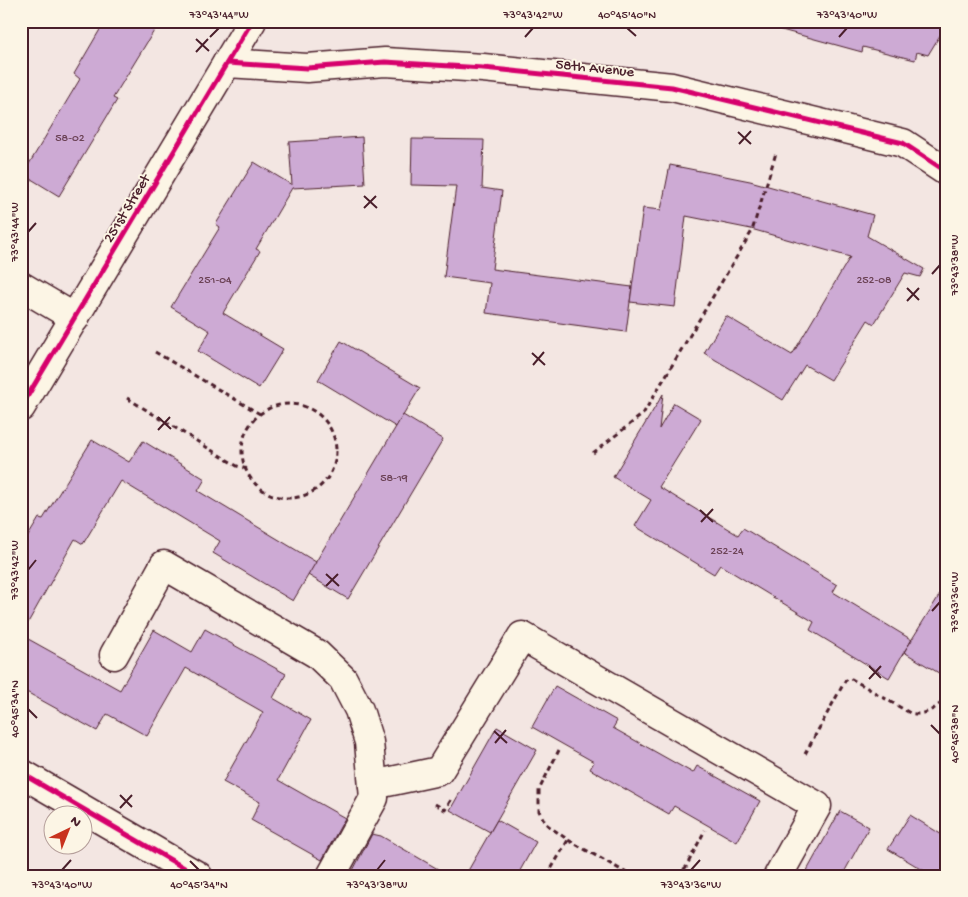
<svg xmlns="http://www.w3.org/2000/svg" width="968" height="897" font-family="'Gochi Hand',sans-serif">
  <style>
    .building { fill: #cdaad4; stroke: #4a1f2b }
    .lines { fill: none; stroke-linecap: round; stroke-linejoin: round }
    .minor-casing { stroke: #4a1f2b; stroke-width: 31 }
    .path { stroke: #4a1f2b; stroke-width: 3; stroke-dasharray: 5 4; stroke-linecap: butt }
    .minor { stroke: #fcf5e5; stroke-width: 28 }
    .cycleway-casing { stroke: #fcf5e5; stroke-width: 8 }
    .cycleway { stroke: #d6006c; stroke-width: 5 }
    .ticks { fill: none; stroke: #4a1f2b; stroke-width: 2 }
    .labels { text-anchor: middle; stroke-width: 4; stroke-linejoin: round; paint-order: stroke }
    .number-label { font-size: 12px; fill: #6b4255 }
    .street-label { font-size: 15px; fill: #4a1f2b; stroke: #fcf5e5 }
    .neatline { fill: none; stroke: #4a1f2b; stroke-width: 2 }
    .ticks-label { font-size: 12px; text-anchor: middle; fill: #4a1f2b }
  </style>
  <rect width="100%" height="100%" fill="#f3e6e2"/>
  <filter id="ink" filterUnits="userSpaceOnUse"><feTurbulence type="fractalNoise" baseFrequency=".02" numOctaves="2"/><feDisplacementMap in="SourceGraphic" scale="10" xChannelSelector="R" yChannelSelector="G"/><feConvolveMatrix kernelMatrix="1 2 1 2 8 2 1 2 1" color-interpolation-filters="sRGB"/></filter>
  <g filter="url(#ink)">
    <g class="building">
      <polygon points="105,21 160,21 113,98 117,100 59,196 23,174 80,79 74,74"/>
      <polygon points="779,21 925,21 945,27 928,55 917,52 915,60 863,47 862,52 778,29"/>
      <polygon points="362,137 365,184 292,188 256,249 260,251 223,313 283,349 259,388 198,351 210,331 171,307 220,227 216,224 254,162 292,185 289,142"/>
      <polygon points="412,139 484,140 482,188 502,191 492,269 632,287 626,332 486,313 490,283 444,277 456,186 411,185"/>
      <polygon points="670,165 750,181 873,215 867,236 924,269 920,277 905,273 874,324 868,320 831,380 805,365 783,400 704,353 726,316 792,355 850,257 751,229 686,216 675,307 630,302 643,208 661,210"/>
      <polygon points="341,341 420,388 396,427 318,380"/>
      <polygon points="663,394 659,429 674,403 701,419 659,487 738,535 743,528 837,585 833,592 912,640 904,652 947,583 947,678 904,652 889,678 810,630 814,622 720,565 714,574 635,526 651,500 613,477"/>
      <polygon points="403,415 443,439 348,599 308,575"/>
      <polygon points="92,440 129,462 143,441 205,479 198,491 316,562 293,601 213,553 220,541 121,481 83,544 75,539 21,635 21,548 39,518 43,519"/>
      <polygon points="205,629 286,674 273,698 311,720 278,780 345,818 322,860 251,820 260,802 223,782 263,712 186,668 147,736 107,714 97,731 21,689 21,635 120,690 154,630 192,652"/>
      <polygon points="555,686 617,721 613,728 693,773 697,766 760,801 737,842 674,806 669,814 590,769 594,762 532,727"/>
      <polygon points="497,727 537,750 490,832 450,810"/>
      <polygon points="840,811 869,827 842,876 804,876"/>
      <polygon points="910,815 947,838 947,876 933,876 888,849"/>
      <polygon points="497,820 536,842 517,876 465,876"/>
      <polygon points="372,834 381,836 450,876 350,876"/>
    </g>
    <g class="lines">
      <g class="minor-casing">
        <g id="minor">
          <polyline points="227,63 307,68 385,62 483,68 672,87 903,143 947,172"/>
          <polyline points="21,286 75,318"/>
          <polyline points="21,407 252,21"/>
          <polyline points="114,655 164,565 317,654 343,679 359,710 369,742 374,798 331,876"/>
          <polyline points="21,773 198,876"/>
          <polyline points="373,785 439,771 522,636 817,806 778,876"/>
        </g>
      </g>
      <g class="path">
        <polyline points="155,352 260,414"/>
        <polyline points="127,398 237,466 247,469"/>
        <circle cx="289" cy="451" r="47"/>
        <polyline points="593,453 643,414 752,231 776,153"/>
        <polyline points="559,750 539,790 539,811 546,824 568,840 632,876"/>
        <path d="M805,754L845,681L850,678L910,713C924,717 937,708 947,697"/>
        <polyline points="435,804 445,810 451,800"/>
        <polyline points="547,876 568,840"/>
        <polyline points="620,876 622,871"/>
        <polyline points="677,876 686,867 705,830"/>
      </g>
      <use href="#minor" class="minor"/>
      <g class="cycleway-casing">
        <g id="cycleway">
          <polyline points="227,63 307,68 385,62 483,68 672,87 903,143 947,172"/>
          <polyline points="21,407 252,21"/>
          <polyline points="21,773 198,876"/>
        </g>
      </g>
      <use href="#cycleway" class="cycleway"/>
    </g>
  </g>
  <path class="ticks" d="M627,28L636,36M210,37L219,28M525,37L533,28M839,37L847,28M196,39L209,51M196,52L208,39M738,132L751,144M739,144L751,131M364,196L377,208M364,208L376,196M28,232L36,223M932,274L940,265M907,288L919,300M907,301L919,288M532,353L545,365M533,365L544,352M158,417L171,429M158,430L170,417M700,510L713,522M701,522L713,509M28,570L36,560M326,574L339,586M326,586L338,574M932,611L940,602M869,666L881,678M869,679L881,666M28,709L37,718M931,725L940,734M494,731L507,743M495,743L506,730M120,795L132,807M120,808L132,795M190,861L199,870M62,870L71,860M377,870L385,860M691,870L700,860"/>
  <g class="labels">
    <g class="number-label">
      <text x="70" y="141">58-02</text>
      <text x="215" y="283">251-04</text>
      <text x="874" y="283">252-08</text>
      <text x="394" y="481">58-19</text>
      <text x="727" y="554">252-24</text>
    </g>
    <g class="street-label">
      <text transform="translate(595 67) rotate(6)" y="5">58th Avenue</text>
      <text transform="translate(126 208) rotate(-59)" y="5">251st Street</text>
    </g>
  </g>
  <rect width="968" height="897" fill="none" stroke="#fcf5e5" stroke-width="55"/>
  <g transform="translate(68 830) rotate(43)"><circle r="24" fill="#fcf5e5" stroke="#b59f9b"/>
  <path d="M0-4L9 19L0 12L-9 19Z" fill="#c8321e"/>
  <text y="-8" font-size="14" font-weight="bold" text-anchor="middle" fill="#4a1f2b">N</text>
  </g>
  <rect x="28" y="28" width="912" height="842" class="neatline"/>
  <g class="ticks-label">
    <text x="219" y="18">73°43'44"W</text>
    <text x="533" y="18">73°43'42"W</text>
    <text x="627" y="18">40°45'40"N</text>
    <text x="847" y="18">73°43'40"W</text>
    <text transform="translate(14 232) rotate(-90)" y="4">73°43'44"W</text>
    <text transform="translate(954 265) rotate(-90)" y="4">73°43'38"W</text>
    <text transform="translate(14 570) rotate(-90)" y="4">73°43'42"W</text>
    <text transform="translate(954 602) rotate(-90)" y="4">73°43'36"W</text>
    <text transform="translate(14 709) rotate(-90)" y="4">40°45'34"N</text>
    <text transform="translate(954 734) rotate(-90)" y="4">40°45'38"N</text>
    <text x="62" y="888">73°43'40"W</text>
    <text x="199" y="888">40°45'34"N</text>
    <text x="377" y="888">73°43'38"W</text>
    <text x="691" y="888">73°43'36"W</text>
  </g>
</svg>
